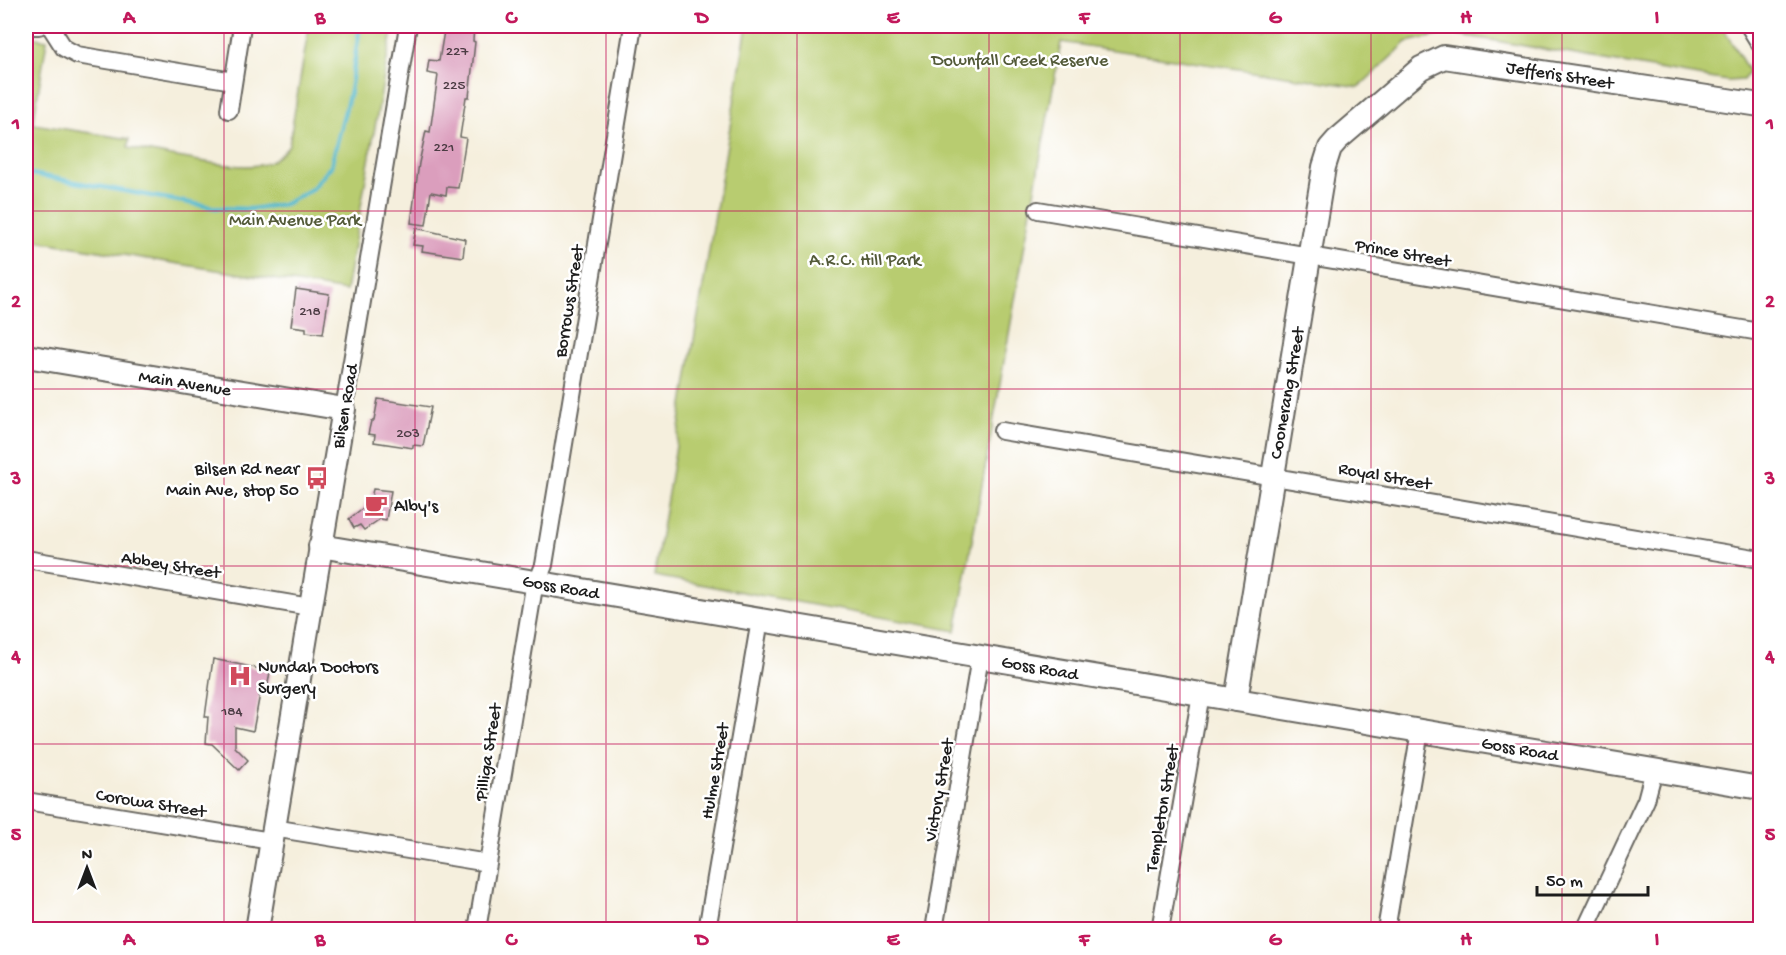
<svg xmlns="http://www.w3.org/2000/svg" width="1786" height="955" font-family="'Gochi Hand',sans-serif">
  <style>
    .green { fill: #b8cc70; stroke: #6a7446; stroke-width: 1.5 }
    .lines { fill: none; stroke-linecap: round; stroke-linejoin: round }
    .stream { stroke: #4fb7cd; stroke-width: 4.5 }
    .building { fill: #db9ebd }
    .street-casing { stroke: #686660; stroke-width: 20 }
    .secondary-casing { stroke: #686660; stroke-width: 26 }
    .street { stroke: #fff; stroke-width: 16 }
    .secondary { stroke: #fff; stroke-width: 22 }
    .grid { fill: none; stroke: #c2185b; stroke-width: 1.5; stroke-opacity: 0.55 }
    .labels { text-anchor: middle; stroke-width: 5; stroke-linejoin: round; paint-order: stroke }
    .number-label { font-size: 15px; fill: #4c3c44 }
    .park-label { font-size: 18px; fill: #535a39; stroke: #fff }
    .street-label { font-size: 18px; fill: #1c1c1c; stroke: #fff }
    .poi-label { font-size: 18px; fill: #1c1c1c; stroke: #fff; text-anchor: start }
    .neatline { fill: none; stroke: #c2185b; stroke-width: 2 }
    .grid-label { font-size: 20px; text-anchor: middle; font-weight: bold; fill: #c2185b }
  </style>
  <rect width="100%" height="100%" fill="#fff"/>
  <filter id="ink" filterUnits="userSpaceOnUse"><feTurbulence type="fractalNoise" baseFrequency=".0167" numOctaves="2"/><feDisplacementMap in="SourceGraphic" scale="12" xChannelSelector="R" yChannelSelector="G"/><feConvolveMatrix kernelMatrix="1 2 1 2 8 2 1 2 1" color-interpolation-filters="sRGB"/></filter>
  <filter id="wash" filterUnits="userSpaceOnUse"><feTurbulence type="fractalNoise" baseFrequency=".008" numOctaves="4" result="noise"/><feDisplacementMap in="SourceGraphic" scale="24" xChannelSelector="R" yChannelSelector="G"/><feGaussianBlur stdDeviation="1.35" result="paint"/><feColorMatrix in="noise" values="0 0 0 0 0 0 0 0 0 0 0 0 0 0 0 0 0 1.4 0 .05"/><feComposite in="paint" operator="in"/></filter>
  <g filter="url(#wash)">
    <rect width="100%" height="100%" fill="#f5efdd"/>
    <g class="green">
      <path d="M309,26H393L346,291L26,239V36L47,40L33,124L129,139L128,148C161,153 228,170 259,165C273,163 281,155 289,145Z"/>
      <polygon points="747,26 1722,26 1749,72 1743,80 1727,81 1450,33 1407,42 1359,87 1061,42 956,631 654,576"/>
    </g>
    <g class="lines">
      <polyline class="stream" points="26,173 217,208 251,209 285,204 312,189 331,166 350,91 360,26"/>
    </g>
    <g id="blocks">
      <g class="building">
        <polygon points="455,26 474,26 473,41 475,42 469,97 466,97 460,137 466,138 458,188 447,187 446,195 431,192 426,225 411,223 419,163 426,131 430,132 438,75 427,73 429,60 439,61 444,31 455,32"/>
        <polygon points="416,228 465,239 463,257 422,251 423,246 413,245"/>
        <polygon points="296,289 329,294 323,334 306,332 306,328 291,326"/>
        <polygon points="378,399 431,407 423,446 413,445 413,448 374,442 375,435 368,434 371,421 374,421"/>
        <polygon points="373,489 391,491 386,520 380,519 364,530 360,525 354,528 349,519 364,507 364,503 370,503"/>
        <polygon points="213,659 270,671 268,684 262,683 253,731 235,727 235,747 248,760 239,770 212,744 206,743 208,717 205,717"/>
      </g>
    </g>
  </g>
  <g filter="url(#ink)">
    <use href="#blocks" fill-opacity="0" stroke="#686660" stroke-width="1.5"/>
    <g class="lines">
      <g class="street-casing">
        <g id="street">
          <polyline points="26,26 39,26"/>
          <polyline points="50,26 64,48 77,55 233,81"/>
          <polyline points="1749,26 1760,44"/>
          <polyline points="229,110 242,26"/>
          <polyline points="1038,210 1760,332"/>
          <polyline points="344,409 408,26"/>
          <polyline points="1002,431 1760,559"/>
          <polyline points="26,559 310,607"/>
          <polyline points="26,801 271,841"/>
          <polyline points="273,828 488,863"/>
          <polyline points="477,930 533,593 544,565 633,26"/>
          <polyline points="707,930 760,620"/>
          <polyline points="934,930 980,657"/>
          <polyline points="1160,930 1201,694"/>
          <polyline points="1386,930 1420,731"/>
          <polyline points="1585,930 1646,800 1654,770"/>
        </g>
      </g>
      <g class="secondary-casing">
        <g id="secondary">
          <polyline points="26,356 344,409 257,930"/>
          <polyline points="320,546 1760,788"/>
          <polyline points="1236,700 1324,167 1330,148 1337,140 1421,68 1444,57 1760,105"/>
        </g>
      </g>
      <use href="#street" class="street"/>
      <use href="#secondary" class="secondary"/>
    </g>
  </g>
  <path class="grid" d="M224,26V930M415,26V930M606,26V930M797,26V930M989,26V930M1180,26V930M1371,26V930M1562,26V930M26,211H1760M26,389H1760M26,566H1760M26,744H1760"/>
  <defs>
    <g id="bus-bare" transform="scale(1.8)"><path d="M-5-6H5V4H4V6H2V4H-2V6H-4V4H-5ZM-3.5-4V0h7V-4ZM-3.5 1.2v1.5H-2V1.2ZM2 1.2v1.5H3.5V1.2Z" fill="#d1495b" stroke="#fff" stroke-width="2.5" paint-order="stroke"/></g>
    <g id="cafe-bare" transform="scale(1.8)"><path d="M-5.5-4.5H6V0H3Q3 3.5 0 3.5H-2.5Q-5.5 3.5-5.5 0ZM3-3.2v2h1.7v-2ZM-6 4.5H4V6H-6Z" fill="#d1495b" stroke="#fff" stroke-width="2.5" paint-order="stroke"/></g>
    <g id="hospital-bare" transform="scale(1.8)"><path d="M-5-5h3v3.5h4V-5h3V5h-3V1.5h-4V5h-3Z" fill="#d1495b" stroke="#fff" stroke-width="2.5" paint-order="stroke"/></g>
  </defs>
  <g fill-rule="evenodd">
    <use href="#bus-bare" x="317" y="478"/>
    <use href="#cafe-bare" x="376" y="505"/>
    <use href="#hospital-bare" x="240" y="676"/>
  </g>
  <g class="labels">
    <g class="number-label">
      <text x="457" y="55">227</text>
      <text x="454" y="89">225</text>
      <text x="444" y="151">221</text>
      <text x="310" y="315">218</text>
      <text x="408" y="437">203</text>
      <text x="232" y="715">184</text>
    </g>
    <g class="park-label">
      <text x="1020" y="65">Downfall Creek Reserve</text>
      <text x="295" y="225">Main Avenue Park</text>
      <text x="865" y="265">A.R.C. Hill Park</text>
    </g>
    <g class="street-label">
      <text transform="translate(1560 74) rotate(9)" y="6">Jefferis Street</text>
      <text transform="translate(1403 252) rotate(10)" y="6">Prince Street</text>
      <text transform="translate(568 301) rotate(-81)" y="6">Borrows Street</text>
      <text transform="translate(185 382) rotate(9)" y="6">Main Avenue</text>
      <text transform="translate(1286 393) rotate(-80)" y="6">Coonerang Street</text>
      <text transform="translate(344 406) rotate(-80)" y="6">Bilsen Road</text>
      <text transform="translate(1385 475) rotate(10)" y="6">Royal Street</text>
      <text transform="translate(171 564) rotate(9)" y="6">Abbey Street</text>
      <text transform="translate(561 586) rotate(10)" y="6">Goss Road</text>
      <text transform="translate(1040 667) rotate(10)" y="6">Goss Road</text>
      <text transform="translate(1520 748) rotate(10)" y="6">Goss Road</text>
      <text transform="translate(487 752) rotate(-81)" y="6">Pilliga Street</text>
      <text transform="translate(714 771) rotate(-80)" y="6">Hulme Street</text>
      <text transform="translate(938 790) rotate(-80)" y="6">Victory Street</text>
      <text transform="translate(151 802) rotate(9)" y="6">Corowa Street</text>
      <text transform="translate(1161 808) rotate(-80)" y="6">Templeton Street</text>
    </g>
    <g class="poi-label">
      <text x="299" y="474" text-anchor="end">Bilsen Rd near<tspan x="299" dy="21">Main Ave, stop 50</tspan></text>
      <text x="394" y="511">Alby's</text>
      <text x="258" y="672">Nundah Doctors<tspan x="258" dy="21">Surgery</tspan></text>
    </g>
  </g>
  <rect width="1786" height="955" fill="none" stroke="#fff" stroke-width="66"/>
  <g transform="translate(87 868)" stroke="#ffffff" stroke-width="4.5" paint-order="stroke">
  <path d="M0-4.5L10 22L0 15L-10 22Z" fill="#1c1c1c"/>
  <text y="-9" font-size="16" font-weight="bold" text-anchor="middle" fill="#1c1c1c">N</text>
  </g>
  <path d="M1537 886v9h111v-9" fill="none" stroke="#1c1c1c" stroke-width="3"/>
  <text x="1546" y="886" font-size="18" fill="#1c1c1c" stroke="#ffffff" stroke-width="4.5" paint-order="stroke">50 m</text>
  <rect x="33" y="33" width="1720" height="889" class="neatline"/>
  <g class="grid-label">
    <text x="129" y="23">A</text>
    <text x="320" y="23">B</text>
    <text x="511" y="23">C</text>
    <text x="702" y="23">D</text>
    <text x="893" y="23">E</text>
    <text x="1084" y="23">F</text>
    <text x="1275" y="23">G</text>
    <text x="1466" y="23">H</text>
    <text x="1657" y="23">I</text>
    <text x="16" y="129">1</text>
    <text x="1770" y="129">1</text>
    <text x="16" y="307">2</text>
    <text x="1770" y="307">2</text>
    <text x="16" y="484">3</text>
    <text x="1770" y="484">3</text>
    <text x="16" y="662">4</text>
    <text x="1770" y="662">4</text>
    <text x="16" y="840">5</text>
    <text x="1770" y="840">5</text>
    <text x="129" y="945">A</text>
    <text x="320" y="945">B</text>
    <text x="511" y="945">C</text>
    <text x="702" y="945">D</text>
    <text x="893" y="945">E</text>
    <text x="1084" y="945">F</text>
    <text x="1275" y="945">G</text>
    <text x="1466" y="945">H</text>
    <text x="1657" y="945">I</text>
  </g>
</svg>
